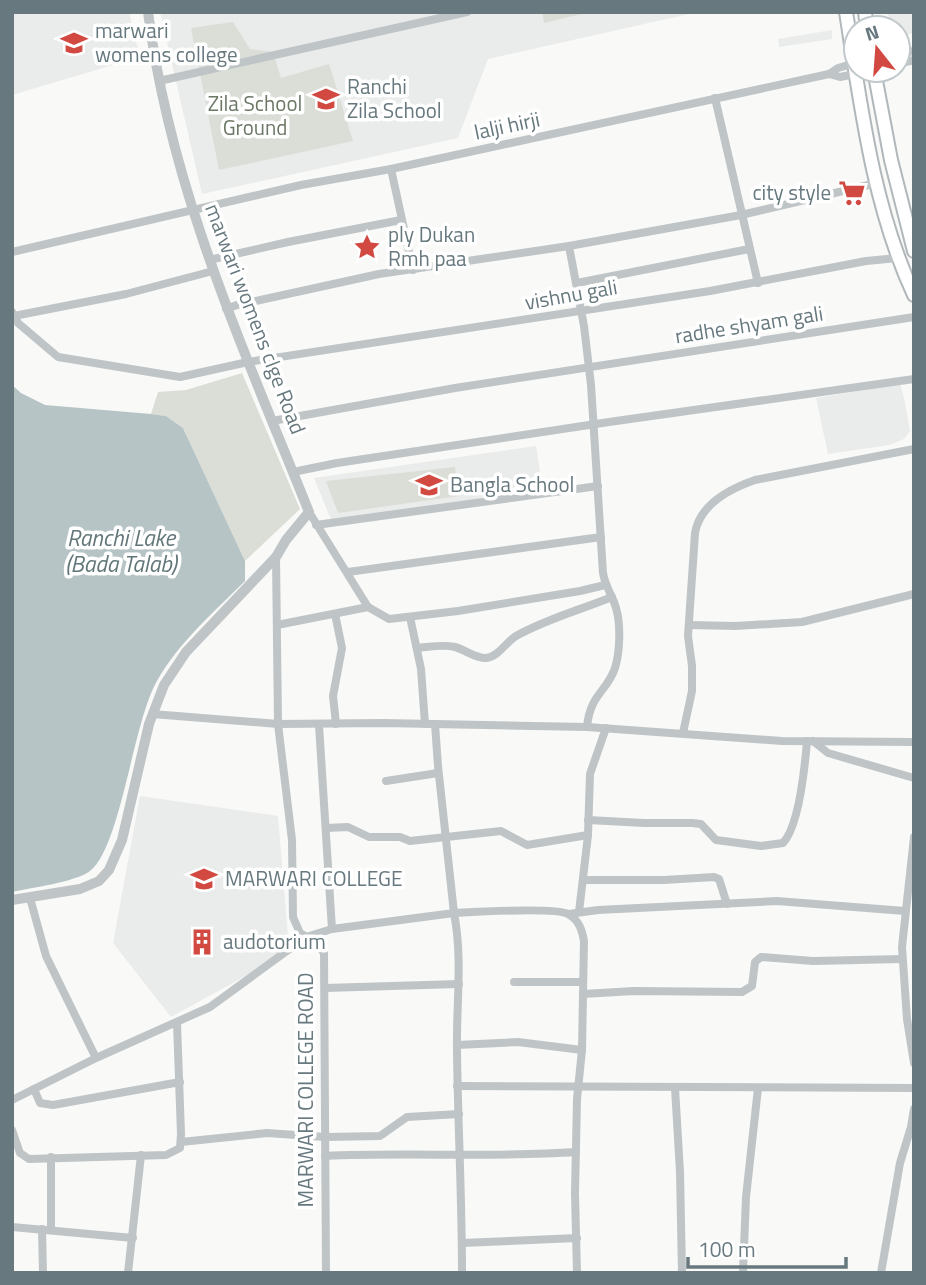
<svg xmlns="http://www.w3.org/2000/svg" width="926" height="1285" font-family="'Titillium Web',sans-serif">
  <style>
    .built { fill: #eaebeb }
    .green { fill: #daded7 }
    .water { fill: #b7c4c6 }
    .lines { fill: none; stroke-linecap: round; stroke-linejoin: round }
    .secondary-casing { stroke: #b1b8bb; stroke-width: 16 }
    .minor { stroke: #bfc4c6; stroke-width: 8 }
    .tertiary { stroke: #bfc4c6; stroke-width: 10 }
    .secondary { stroke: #fff; stroke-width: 12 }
    .labels { text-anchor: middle; stroke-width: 7; stroke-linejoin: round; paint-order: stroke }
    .poi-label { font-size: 21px; fill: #67797f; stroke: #fff; text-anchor: start }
    .park-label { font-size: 21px; fill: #6c7866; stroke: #fff }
    .street-label { font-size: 21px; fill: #67797f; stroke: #fff }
    .water-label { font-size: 23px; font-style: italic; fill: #627679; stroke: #fff }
  </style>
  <rect width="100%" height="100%" fill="#f9f9f7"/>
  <g class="built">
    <polygon points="12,12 129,12 140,57 12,95"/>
    <polygon points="160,12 698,12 488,59 458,138 202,194"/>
    <polygon points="888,12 914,12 914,33 898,37 898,28 890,28"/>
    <polygon points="832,30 832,39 779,47 778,39"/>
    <polygon points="900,384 904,398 910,431 904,439 889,445 828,454 816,398"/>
    <polygon points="536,446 543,492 332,522 314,478"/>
    <polygon points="140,796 278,816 289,948 280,957 171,1017 113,943"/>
  </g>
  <g class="green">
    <polygon points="542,12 590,12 544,23"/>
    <polygon points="233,22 250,49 273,52 281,78 329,64 353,141 219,170 191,28"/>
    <polygon points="242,373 300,509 245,561 183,428 166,416 151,414 158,392 186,390"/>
    <polygon points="455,467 459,496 338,513 326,481"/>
  </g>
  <path class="water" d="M12,385L21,393L45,405L151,414L166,416L183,428L245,561V581C214,612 179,642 157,681C133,722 121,847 90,871C76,882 30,888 12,892Z"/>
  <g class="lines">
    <g class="secondary-casing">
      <g id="secondary">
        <path d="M846,12C861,107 873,207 914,295"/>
        <polyline points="865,12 867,28"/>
        <polyline points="874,70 891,160 914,251"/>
      </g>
    </g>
    <g class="minor">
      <polyline points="898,54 914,51"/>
      <polyline points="898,64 914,60"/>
      <polyline points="829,74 840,77 875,70"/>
      <polyline points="159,81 467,12"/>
      <polyline points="715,98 758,283"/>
      <polyline points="391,169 413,270"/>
      <path d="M569,246L584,326L591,385L603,573C606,589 612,594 616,608C621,624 620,652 615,668C607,692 590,694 587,727"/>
      <polyline points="12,252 301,185 391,169 829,74 838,68 855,63"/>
      <polyline points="209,260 288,242 401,220"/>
      <polyline points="577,283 749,249"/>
      <polyline points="226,309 237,305 379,274 569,246 741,215 877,183"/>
      <polyline points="12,312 18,323 58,357 180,377 248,362 710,291 866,261 898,258"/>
      <polyline points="14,316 126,294 213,271"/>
      <polyline points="272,421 455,388 914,317"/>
      <polyline points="293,472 337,463 609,422 914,379"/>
      <polyline points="309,512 368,607 389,619 458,611 580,591 605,585"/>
      <polyline points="316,525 598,486"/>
      <polyline points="276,557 278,724 292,840 293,917 300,933 316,943 324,953 326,1273"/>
      <polyline points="348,572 601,537"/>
      <polyline points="335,614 342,648 333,696 336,724"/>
      <polyline points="410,617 421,669 425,724"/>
      <polyline points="277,625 368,607"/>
      <polyline points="689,625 735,626 802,622 914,594"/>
      <path d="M417,648C429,647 443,644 455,647C466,650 474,658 486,658C498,657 506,642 516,636C546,619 580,610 612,597"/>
      <polyline points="152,714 278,724 383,723 587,727 782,741 914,742"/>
      <polyline points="319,725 332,929"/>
      <path d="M683,733L692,691V666L688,636L695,533C700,504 729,489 755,480L914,449"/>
      <polyline points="813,741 828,753 914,778"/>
      <polyline points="386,781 438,773"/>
      <path d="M588,820L644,823H692L701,824L716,840L761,846L783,843C799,826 805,765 807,741"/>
      <polyline points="326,828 348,827 369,837 400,837 410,841 501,831 527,845 588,835"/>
      <polyline points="914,837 902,947 907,1019 914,1063"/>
      <polyline points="584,880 664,880 714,877 719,879 727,904"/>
      <polyline points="30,898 46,956 96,1058"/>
      <polyline points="579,912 588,835 590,774 606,728"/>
      <polyline points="569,914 598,910 777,901 905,911"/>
      <polyline points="514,982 583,982"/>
      <polyline points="325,988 459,984"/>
      <polyline points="583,994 634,991 742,992 752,986 755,962 761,957 813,961 902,959"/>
      <polyline points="457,1045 518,1042 582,1050"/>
      <polyline points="457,1086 914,1088"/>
      <polyline points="675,1088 680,1172 682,1273"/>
      <polyline points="34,1089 40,1103 53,1105 180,1082"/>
      <polyline points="12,1100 96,1058 210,1007 306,937 332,929 454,913 438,766 435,724"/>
      <polyline points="12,1130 20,1153 29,1159 166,1155 180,1148 181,1134 177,1023"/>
      <polyline points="181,1142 267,1133 325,1137 380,1136 407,1117 459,1114"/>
      <path d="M325,1156C409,1152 492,1158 576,1152"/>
      <polyline points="51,1157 51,1230"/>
      <polyline points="12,1227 133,1238"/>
      <polyline points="42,1229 43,1273"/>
      <polyline points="462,1243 577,1238"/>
      <polyline points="128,1273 141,1155"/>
      <path d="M462,1273C462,1199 458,1126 457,1052C456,1005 463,959 454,913C473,912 555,907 568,914C579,920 582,930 584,941L582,1050L577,1099L575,1193L577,1273"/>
      <polyline points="743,1273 746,1197 758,1088"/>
      <polyline points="881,1273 900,1163 911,1127 914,1109"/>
    </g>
    <path class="tertiary" d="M12,900L80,889L99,881L109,870L122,840L149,724L164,685L186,652L276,557L286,540L309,512C244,350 170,188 148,12"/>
    <use href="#secondary" class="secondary"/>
  </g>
  <defs>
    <g id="university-bare" transform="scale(2.1)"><path d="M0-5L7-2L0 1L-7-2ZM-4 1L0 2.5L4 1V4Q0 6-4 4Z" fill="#d14940" stroke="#fff" stroke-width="2.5" paint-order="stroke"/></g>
    <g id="school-bare" transform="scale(2.1)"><path d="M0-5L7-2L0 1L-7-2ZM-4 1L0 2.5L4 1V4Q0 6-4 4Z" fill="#d14940" stroke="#fff" stroke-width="2.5" paint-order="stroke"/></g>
    <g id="supermarket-bare" transform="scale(2.1)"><path d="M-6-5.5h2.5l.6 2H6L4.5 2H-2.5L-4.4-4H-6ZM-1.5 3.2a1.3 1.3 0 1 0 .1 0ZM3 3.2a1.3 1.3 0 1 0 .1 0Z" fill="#d14940" stroke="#fff" stroke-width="2.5" paint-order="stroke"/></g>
    <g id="sight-bare" transform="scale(2.1)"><path d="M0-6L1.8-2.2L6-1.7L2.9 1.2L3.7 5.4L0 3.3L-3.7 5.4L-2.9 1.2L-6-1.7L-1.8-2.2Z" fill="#d14940" stroke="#fff" stroke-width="2.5" paint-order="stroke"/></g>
    <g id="building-bare" transform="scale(2.1)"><path d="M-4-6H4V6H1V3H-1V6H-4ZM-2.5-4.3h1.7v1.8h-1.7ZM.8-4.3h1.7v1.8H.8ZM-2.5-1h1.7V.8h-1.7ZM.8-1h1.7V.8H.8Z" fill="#d14940" stroke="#fff" stroke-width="2.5" paint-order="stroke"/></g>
  </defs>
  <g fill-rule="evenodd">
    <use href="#university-bare" x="74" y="43"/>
    <use href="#school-bare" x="326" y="99"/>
    <use href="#supermarket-bare" x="852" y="193"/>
    <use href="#sight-bare" x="367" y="247"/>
    <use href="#school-bare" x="429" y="485"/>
    <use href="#university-bare" x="204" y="879"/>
    <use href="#building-bare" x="202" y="942"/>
  </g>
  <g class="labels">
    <g class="poi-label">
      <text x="95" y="38">marwari<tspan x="95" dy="24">womens college</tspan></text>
      <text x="347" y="94">Ranchi<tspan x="347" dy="24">Zila School</tspan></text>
      <text x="831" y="200" text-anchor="end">city style</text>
      <text x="388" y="242">ply Dukan<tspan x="388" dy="24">Rmh paa</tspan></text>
      <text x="450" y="492">Bangla School</text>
      <text x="225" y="886">MARWARI COLLEGE</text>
      <text x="223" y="949">audotorium</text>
    </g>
    <g class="park-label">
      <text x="255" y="111">Zila School<tspan x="255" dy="24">Ground</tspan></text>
    </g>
    <g class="street-label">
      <text transform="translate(507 126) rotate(-12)" y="7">lalji hirji</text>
      <text transform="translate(571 295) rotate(-10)" y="7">vishnu gali</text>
      <text transform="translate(255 319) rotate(69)" y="7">marwari womens clge Road</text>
      <text transform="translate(749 325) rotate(-9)" y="7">radhe shyam gali</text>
      <text transform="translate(306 1090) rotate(-90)" y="7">MARWARI COLLEGE ROAD</text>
    </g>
    <g class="water-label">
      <text x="121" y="546">Ranchi Lake<tspan x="121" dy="26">(Bada Talab)</tspan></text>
    </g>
  </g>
  <rect width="926" height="1285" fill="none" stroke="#67797f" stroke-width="28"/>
  <g transform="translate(877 49) rotate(343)"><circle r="33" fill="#ffffff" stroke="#c2c9cc" stroke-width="2"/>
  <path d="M0-5L12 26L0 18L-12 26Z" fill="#d14940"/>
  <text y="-10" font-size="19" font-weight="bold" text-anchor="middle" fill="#67797f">N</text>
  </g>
  <path d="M688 1257v10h158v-10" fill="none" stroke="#67797f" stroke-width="3.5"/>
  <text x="698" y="1257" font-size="21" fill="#67797f" stroke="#ffffff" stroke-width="5" paint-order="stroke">100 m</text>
</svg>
